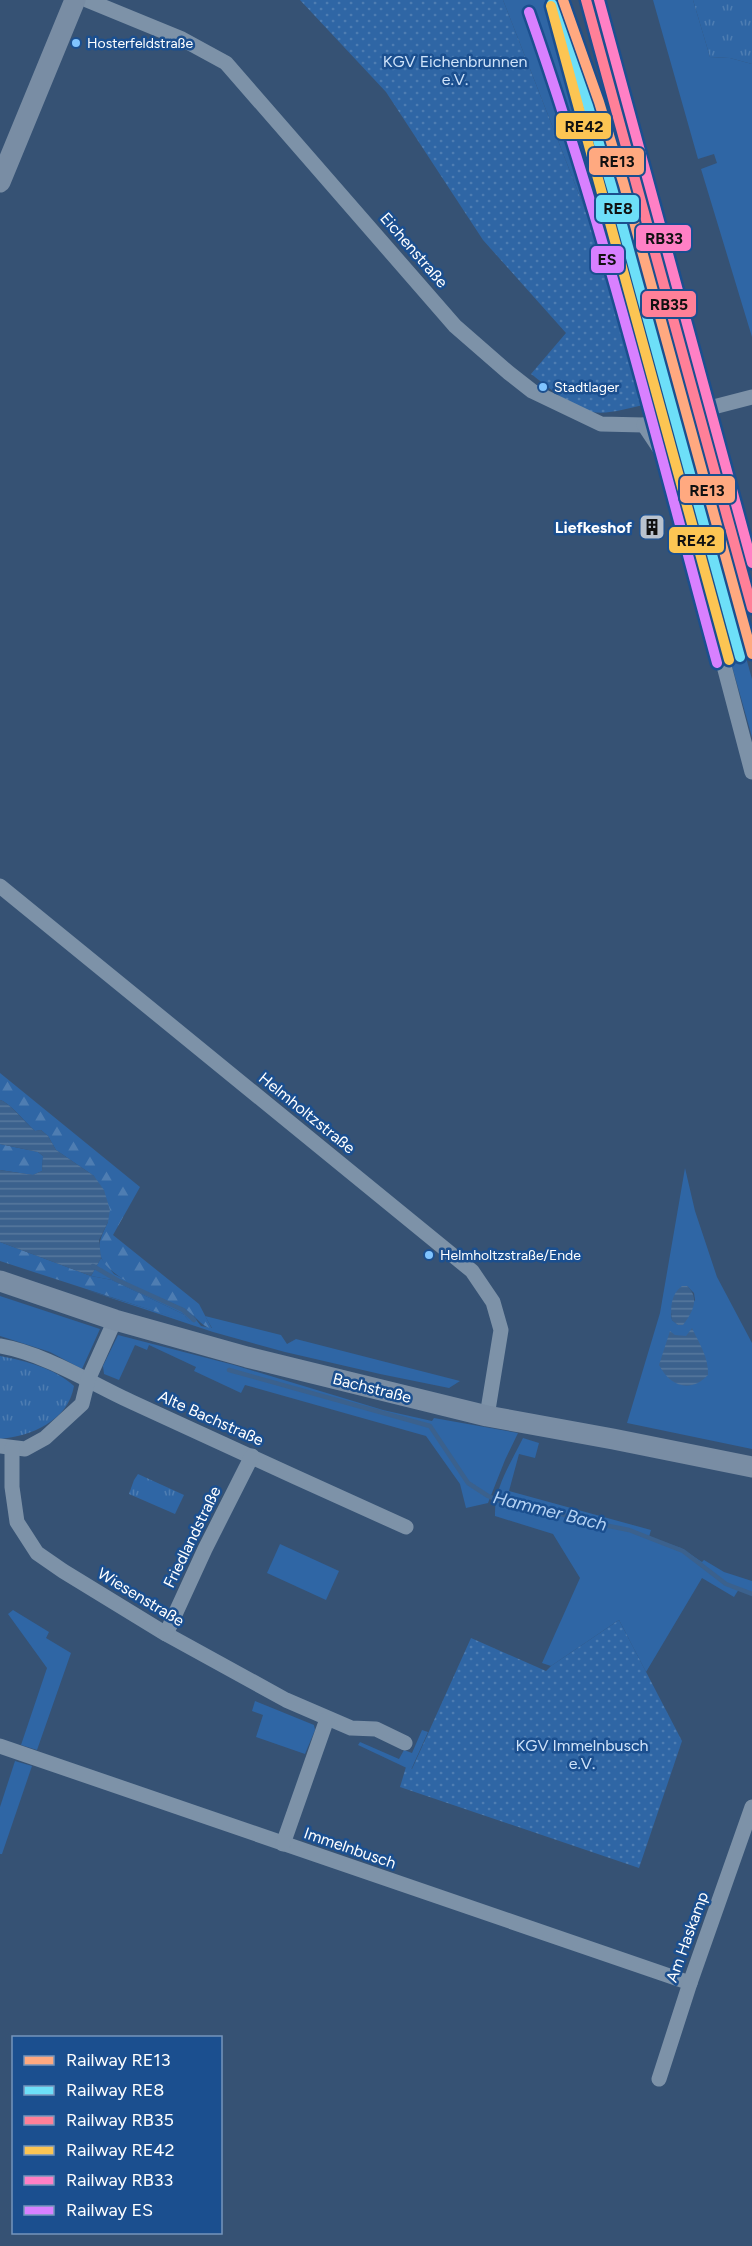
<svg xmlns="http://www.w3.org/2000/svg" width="752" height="2246" font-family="Figtree,sans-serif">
<defs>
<pattern id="forest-firs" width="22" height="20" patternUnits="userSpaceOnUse" patternTransform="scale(1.5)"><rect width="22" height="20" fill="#2f66a5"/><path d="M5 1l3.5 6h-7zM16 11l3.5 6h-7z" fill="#4e7db2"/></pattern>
<pattern id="park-tufts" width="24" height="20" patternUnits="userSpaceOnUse" patternTransform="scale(1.5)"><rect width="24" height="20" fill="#2f66a5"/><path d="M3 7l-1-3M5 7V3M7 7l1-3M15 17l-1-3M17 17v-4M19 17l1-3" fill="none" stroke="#4e7db2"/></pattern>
<pattern id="garden-dots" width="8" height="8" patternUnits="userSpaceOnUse" patternTransform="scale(1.5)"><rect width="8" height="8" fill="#2f66a5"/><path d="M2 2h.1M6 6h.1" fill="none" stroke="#4e7db2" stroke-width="1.8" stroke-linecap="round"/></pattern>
<pattern id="water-rules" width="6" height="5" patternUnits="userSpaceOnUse" patternTransform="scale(1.5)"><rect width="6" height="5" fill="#3b618d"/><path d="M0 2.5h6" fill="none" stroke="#58799e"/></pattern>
</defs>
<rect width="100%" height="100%" fill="#365274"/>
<g fill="#2f66a5" fill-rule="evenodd">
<path d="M 503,0 L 553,0 L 581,77 L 675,404 L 644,405 L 627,329 L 609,271 Z"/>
<path d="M 653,0 L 693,0 L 710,57 L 730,58 L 752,64 L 752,337 L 701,169 L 717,163 L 714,154 L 698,159 Z"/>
<path d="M 683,430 L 752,679 L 752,737 L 671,450 L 671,440 Z"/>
<path d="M 685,1168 L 695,1211 L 717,1277 L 752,1343 L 752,1449 L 627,1423 L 660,1313 ZM 687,1286 L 694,1293 L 695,1300 L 678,1325 L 672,1320 L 671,1314 Z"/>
<path d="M 101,1258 L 114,1274 L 190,1312 L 201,1326 L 212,1328 L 205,1316 L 281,1335 L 287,1344 L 296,1339 L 460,1381 L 449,1388 L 380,1374 L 285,1352 L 213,1332 L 84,1289 L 190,1322 L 183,1314 L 112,1280 L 91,1276 Z"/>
<path d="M 0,1296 L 100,1329 L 82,1369 L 50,1352 L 0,1336 Z"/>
<path d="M 118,1335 L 234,1365 L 383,1410 L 432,1421 L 434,1418 L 518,1433 L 505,1460 L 488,1503 L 466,1508 L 460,1484 L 426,1436 L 245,1385 L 241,1393 L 194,1371 L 196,1367 L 149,1345 L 147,1350 L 135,1345 L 119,1380 L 104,1374 L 103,1366 Z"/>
<path d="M 523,1438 L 539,1443 L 535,1458 L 519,1454 L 509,1491 L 651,1530 L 649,1537 L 681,1548 L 702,1562 L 704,1560 L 724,1572 L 752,1581 L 752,1595 L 739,1589 L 734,1597 L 702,1578 L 646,1672 L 619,1620 L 551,1666 L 542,1663 L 580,1578 L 553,1534 L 495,1516 C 494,1487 511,1463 523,1438 Z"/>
<path d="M 280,1544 L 339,1571 L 326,1600 L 267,1573 Z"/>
<path d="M 13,1610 L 49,1632 L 46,1638 L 71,1653 L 37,1750 L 21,1745 L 47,1668 L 8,1614 Z"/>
<path d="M 255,1701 L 314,1725 L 315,1730 L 305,1754 L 256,1737 L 263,1715 L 252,1711 Z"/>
<path d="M 422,1730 L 428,1732 L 411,1770 L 358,1745 L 360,1742 L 399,1759 L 404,1750 L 412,1753 Z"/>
<path d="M 15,1761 L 32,1766 L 2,1854 L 0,1854 L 0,1807 Z"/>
</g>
<g fill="url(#forest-firs)">
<path d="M 0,1073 L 140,1187 L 113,1235 L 199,1304 L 212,1329 C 199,1325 195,1314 183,1308 C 162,1298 109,1279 101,1257 C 96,1244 103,1233 108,1222 L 94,1176 L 56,1150 L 48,1136 L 41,1130 L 35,1131 C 26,1123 9,1102 0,1100 Z"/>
<path d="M 0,1144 L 38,1152 L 43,1156 L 42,1171 L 33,1175 L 0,1170 Z"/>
<path d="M 0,1242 L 91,1276 L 112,1280 L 183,1314 L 191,1323 L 0,1261 Z"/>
</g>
<g fill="url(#park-tufts)">
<path d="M 693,0 L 752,0 L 752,64 L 730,58 L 710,57 Z"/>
<path d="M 0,1356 C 26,1361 54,1368 74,1386 C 68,1421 31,1436 0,1439 Z"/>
<path d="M 138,1474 L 184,1495 L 175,1514 L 129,1494 L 134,1480 Z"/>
</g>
<g fill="url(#garden-dots)">
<path d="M 300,0 L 503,0 L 609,271 L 627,329 L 644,405 C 628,408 608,415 592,412 C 572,408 547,386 531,374 L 566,333 L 483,240 L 386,92 Z"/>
<path d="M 619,1620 L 682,1741 L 639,1868 L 400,1787 L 406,1767 L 412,1769 L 471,1638 L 546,1671 L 551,1666 Z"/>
</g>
<g fill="url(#water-rules)">
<path d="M 0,1100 C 9,1102 25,1123 35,1131 L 41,1130 L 48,1136 L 56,1150 L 94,1176 L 104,1190 L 110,1210 L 108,1222 L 99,1240 L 101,1258 L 91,1276 L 0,1242 L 0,1170 L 33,1175 L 42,1171 L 43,1156 L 38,1152 L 0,1144 Z"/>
<path d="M 682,1286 L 687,1286 C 700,1298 693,1312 683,1325 L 678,1325 L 672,1320 C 670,1308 671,1294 682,1286 Z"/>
<path d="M 692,1328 C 699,1343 709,1358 708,1375 C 690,1394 670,1386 659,1365 L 670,1331 L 675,1335 L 686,1336 Z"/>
</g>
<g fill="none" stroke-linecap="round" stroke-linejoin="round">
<g stroke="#3b618d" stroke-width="4.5">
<path d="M 93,1266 L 117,1280 L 183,1310 L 194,1320"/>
<path d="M 229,1370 L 430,1426 L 468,1483 L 488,1496 L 500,1501 L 544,1507 L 574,1519 L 629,1530 L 683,1551 L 726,1584 L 752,1594"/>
</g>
<g stroke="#7d92a8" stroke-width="15">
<path d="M 87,0 L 182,39 L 226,63 L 455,326 L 509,373 L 532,391 L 601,424 L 644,425 L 752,397"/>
<path d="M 644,425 L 668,461 L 676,484 L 752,772"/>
<path d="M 0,886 L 472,1271 L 493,1302 L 501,1330 L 487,1416"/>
<path d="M 0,1346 C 46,1354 92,1384 134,1403 C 225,1445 315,1486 406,1527"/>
<path d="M 0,1446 L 25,1449 L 45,1438 L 82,1404 L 88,1380 L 115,1320"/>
<path d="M 12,1448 L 12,1487 L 17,1522 L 37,1553 L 63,1571 L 166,1634 L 286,1700 L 351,1728 L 376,1729 L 405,1743"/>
<path d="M 166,1634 L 205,1549 L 252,1456"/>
<path d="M 0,1746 L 690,1983"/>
<path d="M 283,1844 L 327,1719"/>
<path d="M 659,2079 L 690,1983 L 752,1807"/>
</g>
<g stroke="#798da4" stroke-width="21">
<path d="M 0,182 L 75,0"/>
<path d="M 0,1281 L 115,1320 L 247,1357 L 487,1416 L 613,1439 L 752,1467"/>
</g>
<g stroke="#1b4f8f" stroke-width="15">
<path id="rail-1" d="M 563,0 L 599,102 L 624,185 L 752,654"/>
</g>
<g stroke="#1b4f8f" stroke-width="15">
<path id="rail-2" d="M 552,4 L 588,106 L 612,188 L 740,657"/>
</g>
<g stroke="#1b4f8f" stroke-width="15">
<path id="rail-3" d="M 586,0 L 752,608"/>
</g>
<g stroke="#1b4f8f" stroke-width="15">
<path id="rail-4" d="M 551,6 L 729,660"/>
</g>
<g stroke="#1b4f8f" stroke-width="15">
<path id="rail-5" d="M 599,0 L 752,563"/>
</g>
<g stroke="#1b4f8f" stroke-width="15">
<path id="rail-6" d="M 529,12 C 604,225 658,446 717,663"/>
</g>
<use href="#rail-1" stroke="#ffa980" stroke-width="10"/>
<use href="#rail-2" stroke="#6ddff8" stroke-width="10"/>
<use href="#rail-3" stroke="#ff8098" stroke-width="10"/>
<use href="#rail-4" stroke="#fcc553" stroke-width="10"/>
<use href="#rail-5" stroke="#ff80c5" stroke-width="10"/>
<use href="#rail-6" stroke="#d880ff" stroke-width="10"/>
</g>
<defs>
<g id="building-square" transform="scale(1.35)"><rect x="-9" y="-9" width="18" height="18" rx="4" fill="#b9c2ce" stroke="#1b4f8f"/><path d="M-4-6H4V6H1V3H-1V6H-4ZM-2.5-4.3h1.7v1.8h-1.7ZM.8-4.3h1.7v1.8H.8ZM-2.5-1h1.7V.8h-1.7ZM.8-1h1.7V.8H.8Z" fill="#111"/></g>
</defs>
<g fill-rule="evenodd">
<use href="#building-square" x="652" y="527"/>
</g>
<g fill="#80c4ff" stroke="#1b4f8f" stroke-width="2">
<circle cx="76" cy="43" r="5"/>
<circle cx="543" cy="387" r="5"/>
<circle cx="429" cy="1255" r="5"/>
</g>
<g text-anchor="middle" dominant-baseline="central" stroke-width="5" stroke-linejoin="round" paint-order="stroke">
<g font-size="14" fill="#fff" stroke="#1b4f8f" text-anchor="start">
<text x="87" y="43">Hosterfeldstraße</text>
<text x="554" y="387">Stadtlager</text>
<text x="440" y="1255">Helmholtzstraße/Ende</text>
</g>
<g font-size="16" fill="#cfe3fa" stroke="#1b4f8f">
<text x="455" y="61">KGV Eichenbrunnen<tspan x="455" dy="18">e.V.</tspan></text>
<text x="582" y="1745">KGV Immelnbusch<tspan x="582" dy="18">e.V.</tspan></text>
</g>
<g font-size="16" fill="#fff" stroke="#1b4f8f">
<text transform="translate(414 250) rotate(49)">Eichenstraße</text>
<text transform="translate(307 1113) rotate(39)">Helmholtzstraße</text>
<text transform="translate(372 1388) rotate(14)">Bachstraße</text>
<text transform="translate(211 1418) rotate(24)">Alte Bachstraße</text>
<text transform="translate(192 1537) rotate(-64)">Friedlandstraße</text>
<text transform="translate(141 1597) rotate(31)">Wiesenstraße</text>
<text transform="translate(350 1848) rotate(19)">Immelnbusch</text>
<text transform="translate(687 1937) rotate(-70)">Am Haskamp</text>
</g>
<g font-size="16" font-weight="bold" fill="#fff" stroke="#1b4f8f" text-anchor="end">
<text x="632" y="527">Liefkeshof</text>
</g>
<g font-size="18" font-style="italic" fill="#b5d3f5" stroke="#1b4f8f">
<text transform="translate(550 1511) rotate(14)">Hammer Bach</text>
</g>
</g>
<g stroke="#1b4f8f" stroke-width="2">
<rect x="555" y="112" width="57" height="28" rx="6" fill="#fcc553"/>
<rect x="588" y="147" width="57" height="29" rx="6" fill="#ffa980"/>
<rect x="595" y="194" width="45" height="29" rx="6" fill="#6ddff8"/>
<rect x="635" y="224" width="57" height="28" rx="6" fill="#ff80c5"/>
<rect x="590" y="245" width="35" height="29" rx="6" fill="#d880ff"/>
<rect x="641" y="290" width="56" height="28" rx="6" fill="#ff8098"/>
<rect x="679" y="475" width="57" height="29" rx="6" fill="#ffa980"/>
<rect x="668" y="526" width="57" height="28" rx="6" fill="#fcc553"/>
</g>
<g font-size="16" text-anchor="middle" font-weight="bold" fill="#111">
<text x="584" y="132">RE42</text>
<text x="617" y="167">RE13</text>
<text x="618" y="214">RE8</text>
<text x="664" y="244">RB33</text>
<text x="607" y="265">ES</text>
<text x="669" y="310">RB35</text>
<text x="707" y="496">RE13</text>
<text x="696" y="546">RE42</text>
</g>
<rect x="12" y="2036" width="210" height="198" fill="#1b4f8f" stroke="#7695bc" stroke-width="1.5"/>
<rect x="24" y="2056" width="30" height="9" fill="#ffa980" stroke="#7695bc" stroke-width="1.5"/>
<text x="66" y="2066" font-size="18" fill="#ffffff">Railway RE13</text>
<rect x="24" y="2086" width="30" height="9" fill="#6ddff8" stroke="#7695bc" stroke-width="1.5"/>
<text x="66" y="2096" font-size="18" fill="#ffffff">Railway RE8</text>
<rect x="24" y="2116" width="30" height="9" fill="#ff8098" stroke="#7695bc" stroke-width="1.5"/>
<text x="66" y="2126" font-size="18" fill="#ffffff">Railway RB35</text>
<rect x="24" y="2146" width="30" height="9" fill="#fcc553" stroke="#7695bc" stroke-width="1.5"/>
<text x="66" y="2156" font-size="18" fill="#ffffff">Railway RE42</text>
<rect x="24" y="2176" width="30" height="9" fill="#ff80c5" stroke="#7695bc" stroke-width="1.5"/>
<text x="66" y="2186" font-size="18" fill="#ffffff">Railway RB33</text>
<rect x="24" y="2206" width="30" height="9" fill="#d880ff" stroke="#7695bc" stroke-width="1.5"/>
<text x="66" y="2216" font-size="18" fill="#ffffff">Railway ES</text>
</svg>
